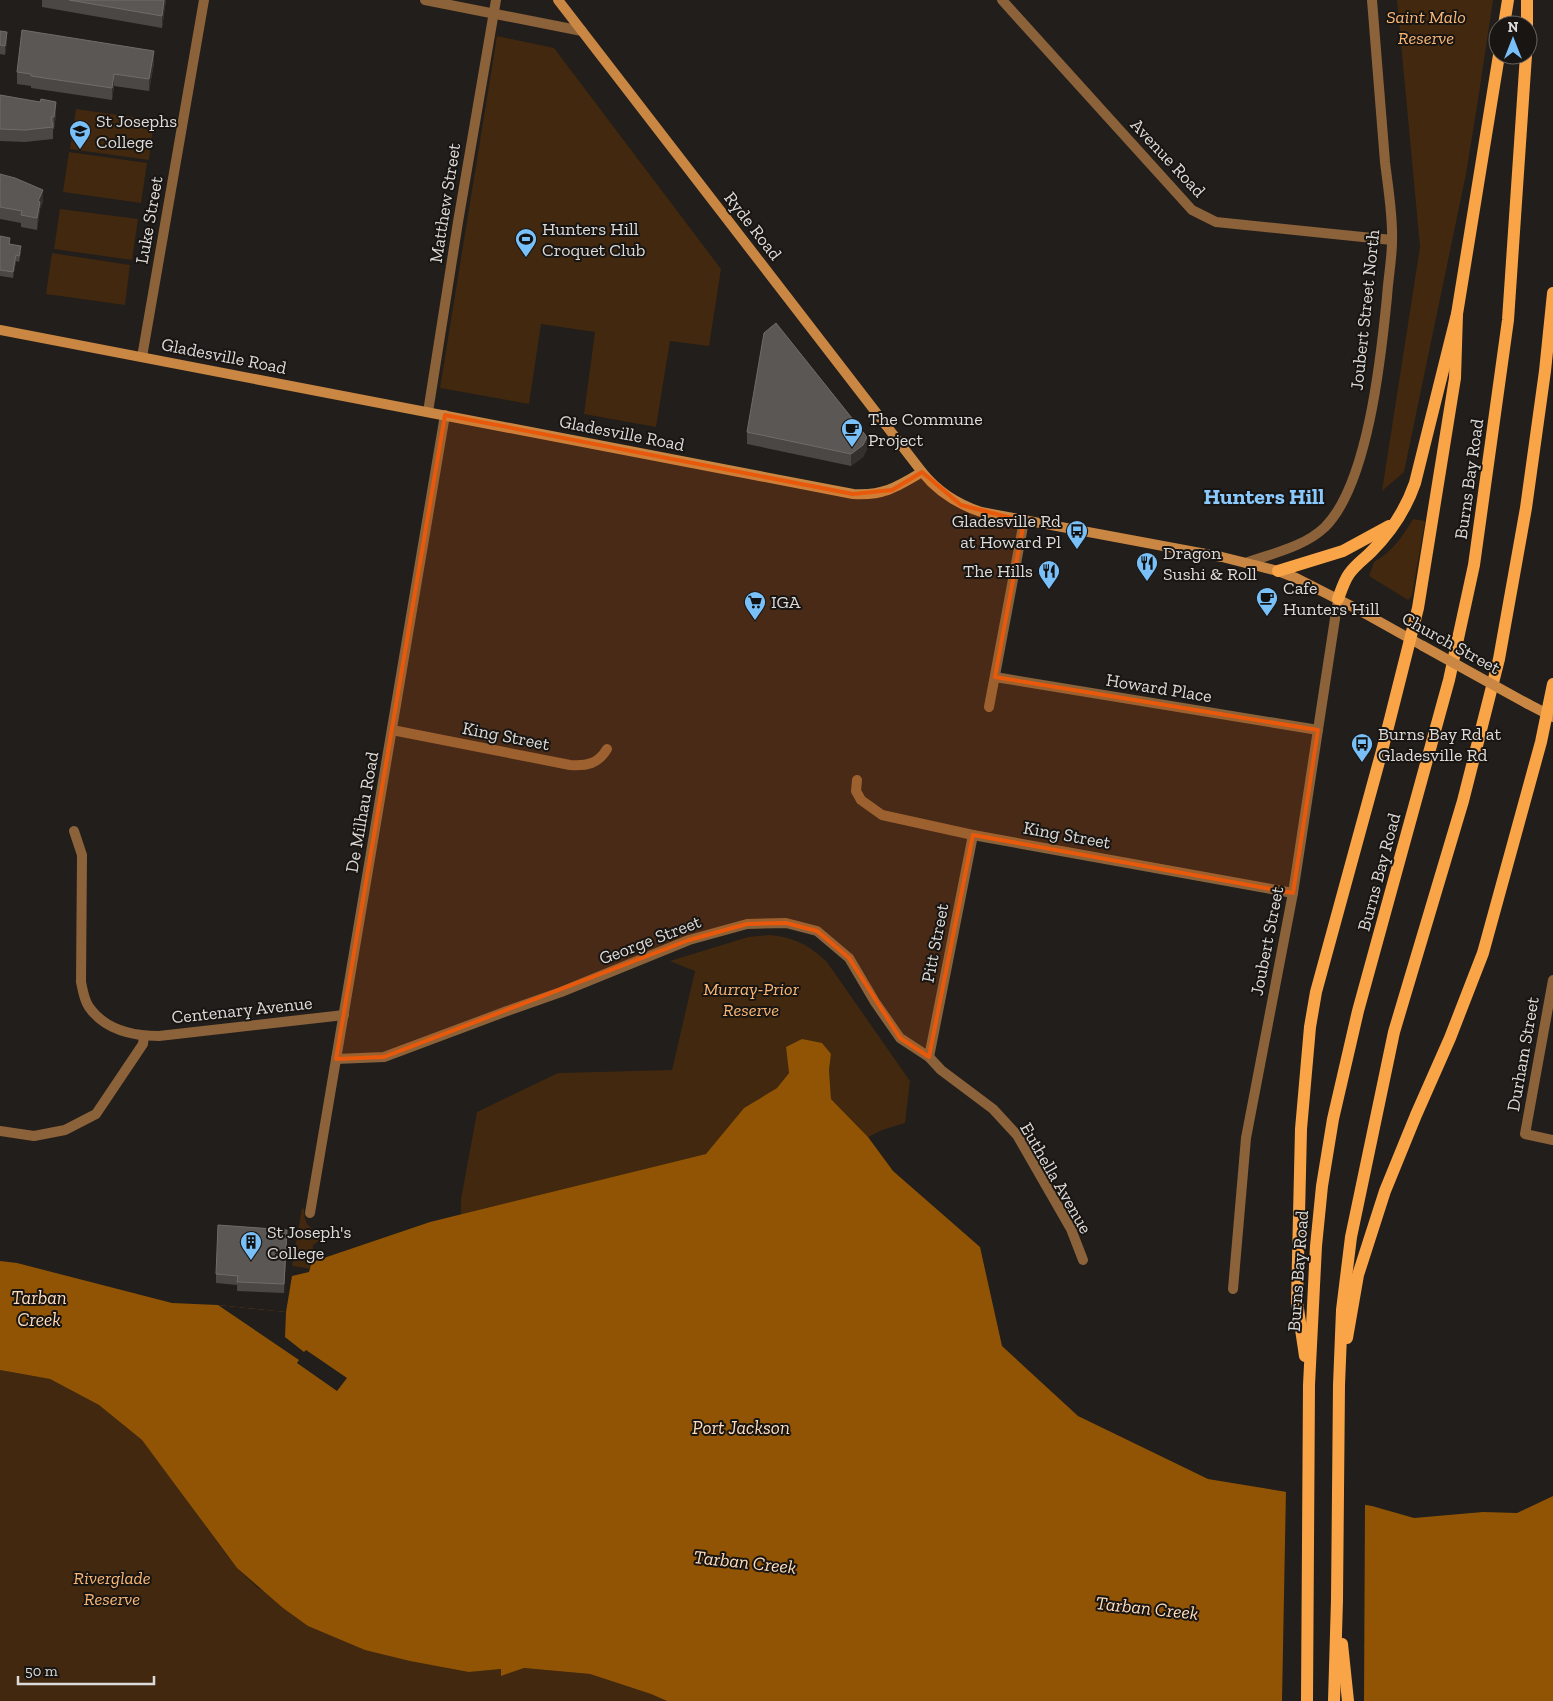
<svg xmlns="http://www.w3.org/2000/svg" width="1553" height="1701" font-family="'Zilla Slab',serif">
<rect width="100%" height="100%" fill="#211e1b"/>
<g fill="#41280e">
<path d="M 1397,0 L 1493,0 L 1478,100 L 1466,174 L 1404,472 L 1382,491 L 1420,247 Z"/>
<path d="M 497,36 L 554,48 L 721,269 L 709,346 L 670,341 L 656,427 L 584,414 L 595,332 L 541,324 L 529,404 L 440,388 Z"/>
<path d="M 76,109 L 154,120 L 149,160 L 70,149 Z"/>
<path d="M 69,152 L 147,163 L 141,203 L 63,192 Z"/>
<path d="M 60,209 L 138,219 L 132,260 L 54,249 Z"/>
<path d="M 52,253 L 130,265 L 125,305 L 46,294 Z"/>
<path d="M 1413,519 L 1425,521 L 1412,596 L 1408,600 L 1369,576 L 1374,562 C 1392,552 1403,536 1413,519 Z"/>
<path d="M 769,935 C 794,937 809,945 827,962 L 910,1081 L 905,1123 L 882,1130 L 868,1137 L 831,1099 L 829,1070 L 831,1054 L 786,1047 L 789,1073 L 777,1088 L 744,1108 L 707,1154 L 461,1215 L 461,1199 L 477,1112 L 558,1073 L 672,1070 L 695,971 L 670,961 L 748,937 Z"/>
<path d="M 302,1208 L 304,1209 C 304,1222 308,1229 321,1233 L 320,1240 L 313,1245 L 312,1269 L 292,1266 Z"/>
<path d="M 0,1370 L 50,1379 L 99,1405 L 142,1440 L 171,1478 L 220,1546 L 237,1568 L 258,1588 L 469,1672 L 501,1669 L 501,1674 L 524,1668 L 590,1674 L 651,1694 L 667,1701 L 0,1701 Z"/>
</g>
<path fill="#905404" d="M 802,1039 L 822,1043 L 831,1054 L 829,1070 L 831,1099 L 868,1137 L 893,1171 L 980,1247 L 1002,1346 L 1078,1416 L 1208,1479 L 1372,1506 L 1414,1518 L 1483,1512 L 1517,1513 L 1553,1496 L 1553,1701 L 667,1701 L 651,1694 L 590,1674 L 524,1668 L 501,1676 L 501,1669 L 469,1672 L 410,1661 L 365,1650 L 308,1626 L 283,1608 L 237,1568 L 142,1440 L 99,1405 L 50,1379 L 0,1370 L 0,1261 L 17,1263 L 172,1303 L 218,1305 L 286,1312 L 292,1276 L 309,1272 L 312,1262 L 430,1222 L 706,1154 L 744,1108 L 777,1088 L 789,1073 L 786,1047 Z"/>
<g fill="#211e1b">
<path d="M 218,1305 L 286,1312 L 285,1337 L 304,1352 L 306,1350 L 347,1378 L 337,1391 L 297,1363 L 299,1360 Z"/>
<path d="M 1286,1489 L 1365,1502 L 1364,1701 L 1282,1701 Z"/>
</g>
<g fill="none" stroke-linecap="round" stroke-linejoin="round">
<g stroke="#8b6239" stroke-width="10">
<path d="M 425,0 L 582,31"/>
<path d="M 1002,0 L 1192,210 L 1216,222 L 1392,240"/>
<path d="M 142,357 L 204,0"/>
<path d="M 428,412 L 458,222 L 496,0"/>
<path d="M 1246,563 C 1273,553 1304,547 1325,527 C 1368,484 1381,358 1387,297 C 1388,279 1392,259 1392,241 C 1393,215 1388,188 1385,162 C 1381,108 1376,54 1372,0"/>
<path d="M 995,677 L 1318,730"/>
<path d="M 989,707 L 1024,521"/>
<path d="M 392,730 L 570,765 C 587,766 598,764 607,749"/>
<path d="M 857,780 L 856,791 L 861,800 L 882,815 L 973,835 L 1293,893"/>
<path d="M 74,831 L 82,855 L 81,982 C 83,991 84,1000 89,1007 C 105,1030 134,1036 159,1036 L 344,1015"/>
<path d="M 1553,980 L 1525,1134 L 1553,1140"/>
<path d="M 929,1057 L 973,835"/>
<path d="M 336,1059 L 384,1057 L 507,1011 L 561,992 L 689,940 L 747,924 L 786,923 L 817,931 L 849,958 L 875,1002 L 900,1038 L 929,1057 L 941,1070 L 993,1109 L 1017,1135 L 1071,1229 L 1083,1260"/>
<path d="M 0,1131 L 34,1136 L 65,1130 L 96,1114 L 143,1044 L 144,1036"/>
<path d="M 310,1213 L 445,415"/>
<path d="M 1233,1289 L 1246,1138 L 1293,893 L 1338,599"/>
</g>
<g stroke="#ca8743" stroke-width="10">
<path d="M 558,0 L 922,472 C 938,492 957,504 981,512 L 1222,557 L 1278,571 L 1296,578 L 1355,608 L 1423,646"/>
<path d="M 0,330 L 853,494 C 883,496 897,487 922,472"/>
<path d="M 1528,704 L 1553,717"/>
</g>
<g stroke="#faa448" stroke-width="12">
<path d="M 1504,25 L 1508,0"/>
<path d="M 1527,25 L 1527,0"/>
<path d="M 1278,571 L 1343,551 L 1389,526"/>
<path d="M 1338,599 C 1341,591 1344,581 1349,574 C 1355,565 1364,559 1371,552 C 1391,532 1406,509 1415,483 L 1457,314 L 1499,55"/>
<path d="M 1347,1338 L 1358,1275 L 1385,1191 L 1416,1115 L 1450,1038 L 1483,953 L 1541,742 L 1553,684"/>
<path d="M 1305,1356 L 1297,1302 L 1301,1129 L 1310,1027 L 1316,992 L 1383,747 L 1418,608 L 1455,378 L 1457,314"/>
<path d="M 1342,1644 L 1348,1701"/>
<path d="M 1307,1701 L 1309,1385 L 1316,1246 L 1322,1186 L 1333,1119 L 1358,1011 L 1449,680 L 1474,565 L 1508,320 L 1526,55"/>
<path d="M 1334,1701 L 1337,1600 L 1339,1385 L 1342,1310 L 1351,1237 L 1394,1032 L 1463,801 L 1499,659 L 1526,508 L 1545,371 L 1553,293"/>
</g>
<path stroke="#ca8743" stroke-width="10" d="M 1423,646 L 1528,704"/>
</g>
<g fill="#4b4744">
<path d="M 42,0 L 166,0 L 162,28 L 42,7 Z"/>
<path d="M 0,31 L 7,41 L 5,55 L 0,54 Z"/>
<path d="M 154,63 L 149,91 L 114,86 L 112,100 L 31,88 L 31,86 L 17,84 L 17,72 Z"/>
<path d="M 0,89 L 0,95 L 56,114 L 54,129 L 53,129 L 53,139 L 25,142 L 0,141 Z"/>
<path d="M 0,174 L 43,202 L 40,209 L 37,230 L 21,227 L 21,223 L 0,219 Z"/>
<path d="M 0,236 L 21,252 L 19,262 L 16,261 L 13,278 L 0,276 Z"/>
<path d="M 747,432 L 867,449 L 863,457 L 851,466 L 747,444 Z"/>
<path d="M 287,1239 L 284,1293 L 237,1291 L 237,1285 L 216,1283 L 216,1274 Z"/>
</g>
<g fill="#34302d">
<path d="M 164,0 L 166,0 L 162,28 L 162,16 Z"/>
<path d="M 7,32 L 7,41 L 5,55 L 5,46 Z"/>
<path d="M 154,51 L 154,63 L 149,91 L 149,79 Z"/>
<path d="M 114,74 L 114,86 L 112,100 L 112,88 Z"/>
<path d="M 56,102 L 56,114 L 54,129 L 54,117 Z"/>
<path d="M 43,190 L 43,202 L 40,209 L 37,230 L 38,201 Z"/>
<path d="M 16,255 L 16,261 L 13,278 L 13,272 Z"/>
<path d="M 867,437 L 867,449 L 863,457 L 851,466 L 851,454 Z"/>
<path d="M 287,1230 L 287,1239 L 284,1293 L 284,1284 Z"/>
</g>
<g fill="#5b5754" stroke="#6f6c69">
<path d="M 69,0 L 164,0 L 162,16 Z"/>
<path d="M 22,30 L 154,51 L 149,79 L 114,74 L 112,88 L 31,76 L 31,74 L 17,72 Z"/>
<path d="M 0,31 L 7,32 L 5,46 L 0,45 Z"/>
<path d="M 0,95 L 40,102 L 41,99 L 56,102 L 54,117 L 51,117 L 53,127 L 25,130 L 0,129 Z"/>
<path d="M 0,174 L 15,178 L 43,190 L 38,201 L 40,202 L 37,218 L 21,215 L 22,211 L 0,207 Z"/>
<path d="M 0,236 L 10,238 L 9,244 L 21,246 L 19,256 L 16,255 L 13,272 L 0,270 Z"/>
<path d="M 776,323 L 867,437 L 863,445 L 851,454 L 747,432 L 764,333 Z"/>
<path d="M 218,1225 L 287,1230 L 284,1284 L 237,1282 L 238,1276 L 216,1274 Z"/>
</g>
<path fill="#e8590c" fill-opacity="0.2" stroke="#e8590c" stroke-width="4" stroke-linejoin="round" d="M 445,415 L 853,494 L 892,490 L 922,472 L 961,505 L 1024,521 L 995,677 L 1318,730 L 1293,893 L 973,835 L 929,1057 L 900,1038 L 849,958 L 817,931 L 786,923 L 747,924 L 689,940 L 384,1057 L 336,1059 Z"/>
<defs>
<g id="school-pin" transform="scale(1.125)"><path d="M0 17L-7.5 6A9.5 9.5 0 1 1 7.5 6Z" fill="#79bff8" stroke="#181512"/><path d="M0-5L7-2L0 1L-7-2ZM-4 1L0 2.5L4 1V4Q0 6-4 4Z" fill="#111"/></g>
<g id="stadium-pin" transform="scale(1.125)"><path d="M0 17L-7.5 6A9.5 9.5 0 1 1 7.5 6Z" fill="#79bff8" stroke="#181512"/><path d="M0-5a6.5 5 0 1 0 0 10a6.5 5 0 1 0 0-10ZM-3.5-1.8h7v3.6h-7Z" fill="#111"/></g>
<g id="cafe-pin" transform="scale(1.125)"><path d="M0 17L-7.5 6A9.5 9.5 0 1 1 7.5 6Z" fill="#79bff8" stroke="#181512"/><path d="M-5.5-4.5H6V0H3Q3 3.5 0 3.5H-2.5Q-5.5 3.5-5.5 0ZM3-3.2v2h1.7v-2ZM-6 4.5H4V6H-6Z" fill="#111"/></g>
<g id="bus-pin" transform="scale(1.125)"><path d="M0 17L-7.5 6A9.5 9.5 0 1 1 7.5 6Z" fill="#79bff8" stroke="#181512"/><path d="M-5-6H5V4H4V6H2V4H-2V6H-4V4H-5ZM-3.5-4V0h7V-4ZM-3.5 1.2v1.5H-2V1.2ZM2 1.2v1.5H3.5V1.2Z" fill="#111"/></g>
<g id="restaurant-pin" transform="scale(1.125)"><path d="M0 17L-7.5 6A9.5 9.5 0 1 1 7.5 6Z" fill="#79bff8" stroke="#181512"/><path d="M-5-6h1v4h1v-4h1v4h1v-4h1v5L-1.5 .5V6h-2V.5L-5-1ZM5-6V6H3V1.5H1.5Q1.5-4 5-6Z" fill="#111"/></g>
<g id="supermarket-pin" transform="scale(1.125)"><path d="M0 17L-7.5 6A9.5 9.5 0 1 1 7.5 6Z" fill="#79bff8" stroke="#181512"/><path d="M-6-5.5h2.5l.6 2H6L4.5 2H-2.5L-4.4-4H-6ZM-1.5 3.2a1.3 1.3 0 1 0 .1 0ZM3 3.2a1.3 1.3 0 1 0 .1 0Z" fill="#111"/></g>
<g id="building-pin" transform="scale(1.125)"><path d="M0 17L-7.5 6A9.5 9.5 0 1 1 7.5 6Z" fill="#79bff8" stroke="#181512"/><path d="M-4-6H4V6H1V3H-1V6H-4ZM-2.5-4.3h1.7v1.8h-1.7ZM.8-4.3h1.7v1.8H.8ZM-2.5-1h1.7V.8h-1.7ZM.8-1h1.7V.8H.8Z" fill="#111"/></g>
</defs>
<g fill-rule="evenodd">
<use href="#school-pin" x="80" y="131"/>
<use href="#stadium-pin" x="526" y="239"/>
<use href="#cafe-pin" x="852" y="429"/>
<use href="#bus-pin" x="1077" y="531"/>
<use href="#restaurant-pin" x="1147" y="563"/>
<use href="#restaurant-pin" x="1049" y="571"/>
<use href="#cafe-pin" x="1267" y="598"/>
<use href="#supermarket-pin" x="755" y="602"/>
<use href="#bus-pin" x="1362" y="744"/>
<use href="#building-pin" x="251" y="1242"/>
</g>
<g text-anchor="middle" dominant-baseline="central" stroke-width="4" stroke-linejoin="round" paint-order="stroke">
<g font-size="18" font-style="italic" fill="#fab674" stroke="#181512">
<text x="1426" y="17">Saint Malo<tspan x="1426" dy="21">Reserve</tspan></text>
<text x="751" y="989">Murray-Prior<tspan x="751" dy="21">Reserve</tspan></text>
<text x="112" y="1578">Riverglade<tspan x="112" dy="21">Reserve</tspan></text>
</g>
<g font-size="18" fill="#dddbd9" stroke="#181512" text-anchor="start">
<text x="96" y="121">St Josephs<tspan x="96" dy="21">College</tspan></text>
<text x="542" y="229">Hunters Hill<tspan x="542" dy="21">Croquet Club</tspan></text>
<text x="868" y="419">The Commune<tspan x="868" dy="21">Project</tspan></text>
<text x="1061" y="521" text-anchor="end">Gladesville Rd<tspan x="1061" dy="21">at Howard Pl</tspan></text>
<text x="1163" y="553">Dragon<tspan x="1163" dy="21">Sushi &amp; Roll</tspan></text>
<text x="1033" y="571" text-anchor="end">The Hills</text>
<text x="1283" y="588">Cafe<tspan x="1283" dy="21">Hunters Hill</tspan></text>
<text x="771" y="602">IGA</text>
<text x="1378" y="734">Burns Bay Rd at<tspan x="1378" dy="21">Gladesville Rd</tspan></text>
<text x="267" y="1232">St Joseph's<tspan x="267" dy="21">College</tspan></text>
</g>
<g font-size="18" fill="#dddbd9" stroke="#181512">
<text transform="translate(1168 158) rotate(47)">Avenue Road</text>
<text transform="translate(445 203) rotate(-81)">Matthew Street</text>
<text transform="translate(149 220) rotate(-80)">Luke Street</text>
<text transform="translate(753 226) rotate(52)">Ryde Road</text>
<text transform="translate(1365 310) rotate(-84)">Joubert Street North</text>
<text transform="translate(224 356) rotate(11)">Gladesville Road</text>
<text transform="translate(622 433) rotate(11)">Gladesville Road</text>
<text transform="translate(1469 479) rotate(-82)">Burns Bay Road</text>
<text transform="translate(1451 643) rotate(29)">Church Street</text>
<text transform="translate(1159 688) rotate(9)">Howard Place</text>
<text transform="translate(506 736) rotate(11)">King Street</text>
<text transform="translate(362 812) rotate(-80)">De Milhau Road</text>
<text transform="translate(1067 835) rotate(10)">King Street</text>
<text transform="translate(1379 872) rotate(-75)">Burns Bay Road</text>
<text transform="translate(650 940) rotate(-21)">George Street</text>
<text transform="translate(1267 941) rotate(-79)">Joubert Street</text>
<text transform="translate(935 943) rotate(-79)">Pitt Street</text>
<text transform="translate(242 1010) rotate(-6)">Centenary Avenue</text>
<text transform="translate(1523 1054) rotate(-80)">Durham Street</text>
<text transform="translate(1056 1178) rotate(60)">Euthella Avenue</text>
<text transform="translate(1298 1271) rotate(-86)">Burns Bay Road</text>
</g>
<g font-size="19" font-style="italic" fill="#ffdcbc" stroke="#181512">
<text x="39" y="1297">Tarban<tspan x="39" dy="22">Creek</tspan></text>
<text x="741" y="1427">Port Jackson</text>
<text transform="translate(745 1562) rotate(6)">Tarban Creek</text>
<text transform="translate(1147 1608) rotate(6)">Tarban Creek</text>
</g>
<g font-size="22" font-weight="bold" fill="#89c9fe" stroke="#181512">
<text x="1264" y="496">Hunters Hill</text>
</g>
</g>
<g transform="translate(1513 40)"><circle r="24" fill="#181512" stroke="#676462"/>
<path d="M0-4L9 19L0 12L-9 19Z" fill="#79bff8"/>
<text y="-8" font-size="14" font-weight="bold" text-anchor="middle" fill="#dddbd9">N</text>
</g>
<path d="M18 1676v8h136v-8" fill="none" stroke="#dddbd9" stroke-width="2.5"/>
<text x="25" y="1676" font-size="15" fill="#dddbd9" stroke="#181512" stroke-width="4" paint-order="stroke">50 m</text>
</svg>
